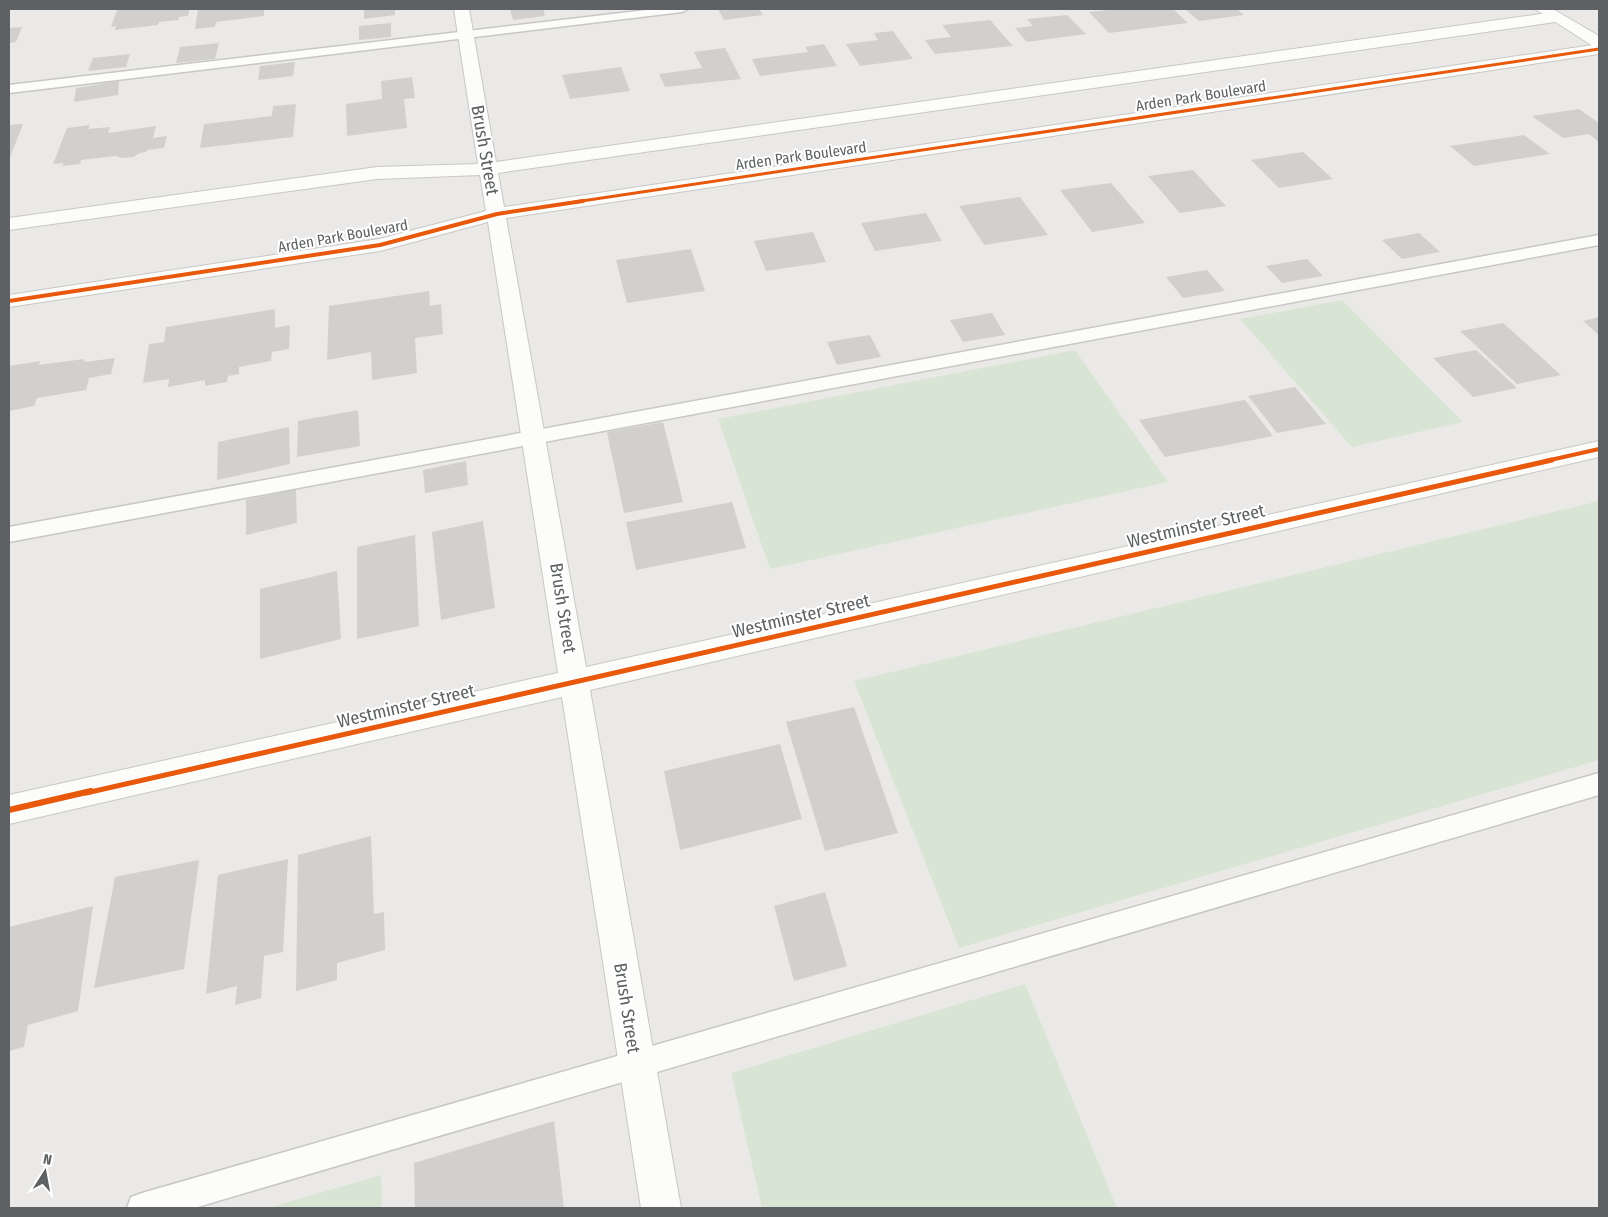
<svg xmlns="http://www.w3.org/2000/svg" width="1608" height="1217" font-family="'Fira Sans Condensed',sans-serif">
<rect width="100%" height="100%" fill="#ebe9e7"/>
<g fill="#d9e5d4">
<path d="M 1342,300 L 1463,422 L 1352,447 L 1240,319 Z"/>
<path d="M 1075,350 L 1168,482 L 770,569 L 718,419 Z"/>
<path d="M 1599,501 L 1599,760 L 959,948 L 854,681 Z"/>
<path d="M 1025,984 L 1117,1208 L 762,1208 L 731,1073 Z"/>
<path d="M 381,1175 L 382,1208 L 268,1208 Z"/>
</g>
<g fill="#d2d0cf">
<path d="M 133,9 L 190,9 L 188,16 L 179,17 L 179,20 L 159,22 L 158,25 L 115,30 L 116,26 L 111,27 L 117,10 Z"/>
<path d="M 198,9 L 264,9 L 264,16 L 216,22 L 215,27 L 195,29 Z"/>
<path d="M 364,9 L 395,9 L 395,15 L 364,19 Z"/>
<path d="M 510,9 L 543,9 L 545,16 L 513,20 Z"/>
<path d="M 718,9 L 759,9 L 763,15 L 724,20 Z"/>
<path d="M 1116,9 L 1173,9 L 1188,23 L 1109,33 L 1089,12 Z"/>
<path d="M 1185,9 L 1236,9 L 1244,15 L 1199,21 Z"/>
<path d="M 1067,15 L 1086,34 L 1027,42 L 1015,28 L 1033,26 L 1027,19 Z"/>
<path d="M 990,20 L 1013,46 L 935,54 L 925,40 L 951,37 L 942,25 Z"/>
<path d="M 391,23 L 391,37 L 359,40 L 359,26 Z"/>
<path d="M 22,27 L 16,42 L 9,43 L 9,28 Z"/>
<path d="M 893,31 L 913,59 L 860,66 L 846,44 L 878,40 L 874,33 Z"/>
<path d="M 219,43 L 215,59 L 176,63 L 180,47 Z"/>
<path d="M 824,44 L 837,66 L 760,76 L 752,59 L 808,52 L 805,47 Z"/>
<path d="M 725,48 L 741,79 L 665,87 L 659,74 L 702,68 L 694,52 Z"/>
<path d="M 130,54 L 126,67 L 88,71 L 93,58 Z"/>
<path d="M 295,62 L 293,76 L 258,80 L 260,66 Z"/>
<path d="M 621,67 L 630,91 L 570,99 L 562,75 Z"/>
<path d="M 412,77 L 415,98 L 404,99 L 407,128 L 347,136 L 346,104 L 382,99 L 381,81 Z"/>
<path d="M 119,81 L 118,95 L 74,102 L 76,88 Z"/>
<path d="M 296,104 L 293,137 L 200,148 L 204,124 L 272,116 L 273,106 Z"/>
<path d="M 1579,109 L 1599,123 L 1599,142 L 1589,134 L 1563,138 L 1532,116 Z"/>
<path d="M 23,124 L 9,160 L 9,125 Z"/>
<path d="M 90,125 L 88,129 L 110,127 L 108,133 L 156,126 L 153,138 L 167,136 L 164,148 L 147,150 L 146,152 L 140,153 L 133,157 L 121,158 L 116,156 L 81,160 L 80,164 L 62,166 L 64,163 L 53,164 L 67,128 Z"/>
<path d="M 1524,135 L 1550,154 L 1474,166 L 1450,146 Z"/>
<path d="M 1303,152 L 1333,179 L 1279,188 L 1251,160 Z"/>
<path d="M 1193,170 L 1226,206 L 1180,213 L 1148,176 Z"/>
<path d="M 1111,183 L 1145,223 L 1092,232 L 1060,190 Z"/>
<path d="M 1020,197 L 1048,235 L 984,245 L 959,206 Z"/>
<path d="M 926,213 L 942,241 L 875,251 L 861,223 Z"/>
<path d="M 813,232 L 826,262 L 766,271 L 754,241 Z"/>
<path d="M 1419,233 L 1440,252 L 1402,259 L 1382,240 Z"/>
<path d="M 691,249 L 705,291 L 627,303 L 616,260 Z"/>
<path d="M 1307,259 L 1323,276 L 1282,283 L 1266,266 Z"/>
<path d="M 1207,270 L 1225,291 L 1183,298 L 1166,277 Z"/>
<path d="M 429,291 L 430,306 L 441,304 L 443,334 L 415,338 L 417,373 L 372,380 L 371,352 L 327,360 L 329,306 Z"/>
<path d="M 275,309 L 275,328 L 290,325 L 289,349 L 272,352 L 271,361 L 239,367 L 239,374 L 228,376 L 227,382 L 205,386 L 205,380 L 168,387 L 169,379 L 143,383 L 149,344 L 164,342 L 166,327 Z"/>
<path d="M 992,313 L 1005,335 L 963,342 L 950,320 Z"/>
<path d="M 1599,317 L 1599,335 L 1583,321 Z"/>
<path d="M 1503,323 L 1561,375 L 1517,384 L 1460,331 Z"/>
<path d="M 870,335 L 881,357 L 837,365 L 827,342 Z"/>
<path d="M 1476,350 L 1517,388 L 1473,397 L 1433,358 Z"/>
<path d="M 115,358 L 111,374 L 89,378 L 86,390 L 37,398 L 34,406 L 9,411 L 9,366 L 41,361 L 38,365 L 84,359 L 85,362 Z"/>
<path d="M 1295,387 L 1326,424 L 1277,433 L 1248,396 Z"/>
<path d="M 1245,400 L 1273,436 L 1165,457 L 1139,420 Z"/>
<path d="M 358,410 L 360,446 L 297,457 L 298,421 Z"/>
<path d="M 663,422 L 683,502 L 624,513 L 607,432 Z"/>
<path d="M 289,427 L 290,464 L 217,480 L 218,442 Z"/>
<path d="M 466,461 L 468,485 L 425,493 L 423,470 Z"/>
<path d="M 296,489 L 297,523 L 246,535 L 246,500 Z"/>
<path d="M 732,502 L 746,548 L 636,570 L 626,522 Z"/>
<path d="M 483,521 L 495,608 L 441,620 L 432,532 Z"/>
<path d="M 415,535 L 419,626 L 357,639 L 357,547 Z"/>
<path d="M 337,571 L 341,639 L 260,659 L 260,589 Z"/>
<path d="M 854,707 L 898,833 L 825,851 L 786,722 Z"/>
<path d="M 780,744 L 802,819 L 680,850 L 664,771 Z"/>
<path d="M 371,836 L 374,914 L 384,912 L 385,950 L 337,963 L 337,980 L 296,991 L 298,855 Z"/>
<path d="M 288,859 L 283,952 L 264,956 L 261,998 L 235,1005 L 237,986 L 206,994 L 218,875 Z"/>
<path d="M 199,860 L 184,969 L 94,988 L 115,877 Z"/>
<path d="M 825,892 L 847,966 L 794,981 L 774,906 Z"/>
<path d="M 93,906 L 78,1011 L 28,1025 L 24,1047 L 9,1051 L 9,927 Z"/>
<path d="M 554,1121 L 564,1208 L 415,1208 L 414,1163 Z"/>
</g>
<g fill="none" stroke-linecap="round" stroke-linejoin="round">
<g stroke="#c8c7c6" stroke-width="3">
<g id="lane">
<path d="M 655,9 L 688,9 L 682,12 L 9,93 L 9,85 Z"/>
<path d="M 1599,235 L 1599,245 L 9,542 L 9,527 Z"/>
<path d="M 1599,773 L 1599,795 L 194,1208 L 127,1208 L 131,1197 L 142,1193 Z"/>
</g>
</g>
<g stroke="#c8c7c6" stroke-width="2">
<path id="street" d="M 454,9 L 469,9 L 496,162 L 1555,12 L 1560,14 L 1563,17 L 1560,20 L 1555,22 L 498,173 L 504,207 L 1599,44 L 1599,54 L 506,218 L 586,667 L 1599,441 L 1599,457 L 590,690 L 681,1208 L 641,1208 L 562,697 L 9,824 L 9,795 L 558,673 L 488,222 L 380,251 L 9,307 L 9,295 L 379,239 L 486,211 L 480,175 L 377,179 L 9,230 L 9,218 L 377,167 L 478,164 Z"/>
</g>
<g stroke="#c7c7c7" stroke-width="2">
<path id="secondary" d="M 1535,9 L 1553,9 L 1599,36 L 1599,48 L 1593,46 Z"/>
</g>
<use href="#lane" fill="#fcfcfb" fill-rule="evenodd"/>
<use href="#street" fill="#fcfcfb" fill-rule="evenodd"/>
<use href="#secondary" fill="#fcfcfb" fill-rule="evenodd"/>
<g stroke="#fff" stroke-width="5">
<path id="cycleway-far3" d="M 575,202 L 1599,49"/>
</g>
<g stroke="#fff" stroke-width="6">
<g id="cycleway-far2">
<path d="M 9,301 L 380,245 L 497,214 L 583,201"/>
<path d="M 1546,461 L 1599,449"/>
</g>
</g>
<g stroke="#fff" stroke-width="8">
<path id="cycleway-far1" d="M 86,793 L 1552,460"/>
</g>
<g stroke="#fff" stroke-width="9">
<path id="cycleway" d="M 9,810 L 91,791"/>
</g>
<use href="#cycleway-far3" stroke="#e8590c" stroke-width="3"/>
<use href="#cycleway-far2" stroke="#e8590c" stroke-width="4"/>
<use href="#cycleway-far1" stroke="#e8590c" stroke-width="5"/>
<use href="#cycleway" stroke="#e8590c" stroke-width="6"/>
</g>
<g text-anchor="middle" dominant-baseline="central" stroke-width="4" stroke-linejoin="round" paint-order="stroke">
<g font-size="15" fill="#5d6163" stroke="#fff">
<text transform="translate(1201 96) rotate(-9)">Arden Park Boulevard</text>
<text transform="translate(801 156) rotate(-8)">Arden Park Boulevard</text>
<text transform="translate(343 236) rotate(-10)">Arden Park Boulevard</text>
</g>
<g font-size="18" fill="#5d6163" stroke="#fff">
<text transform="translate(485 150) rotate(80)">Brush Street</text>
<text transform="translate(1196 526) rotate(-13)">Westminster Street</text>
<text transform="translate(563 608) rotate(81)">Brush Street</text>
<text transform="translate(801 616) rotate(-13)">Westminster Street</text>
<text transform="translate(406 706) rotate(-13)">Westminster Street</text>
<text transform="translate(627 1008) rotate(81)">Brush Street</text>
</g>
</g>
<rect width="1608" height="1217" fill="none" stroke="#5d6163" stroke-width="20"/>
<g transform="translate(45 1172) rotate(11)" stroke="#ffffff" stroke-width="4" paint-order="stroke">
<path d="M0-4L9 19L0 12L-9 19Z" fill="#5d6163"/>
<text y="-8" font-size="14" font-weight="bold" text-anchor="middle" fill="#5d6163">N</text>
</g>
</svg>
